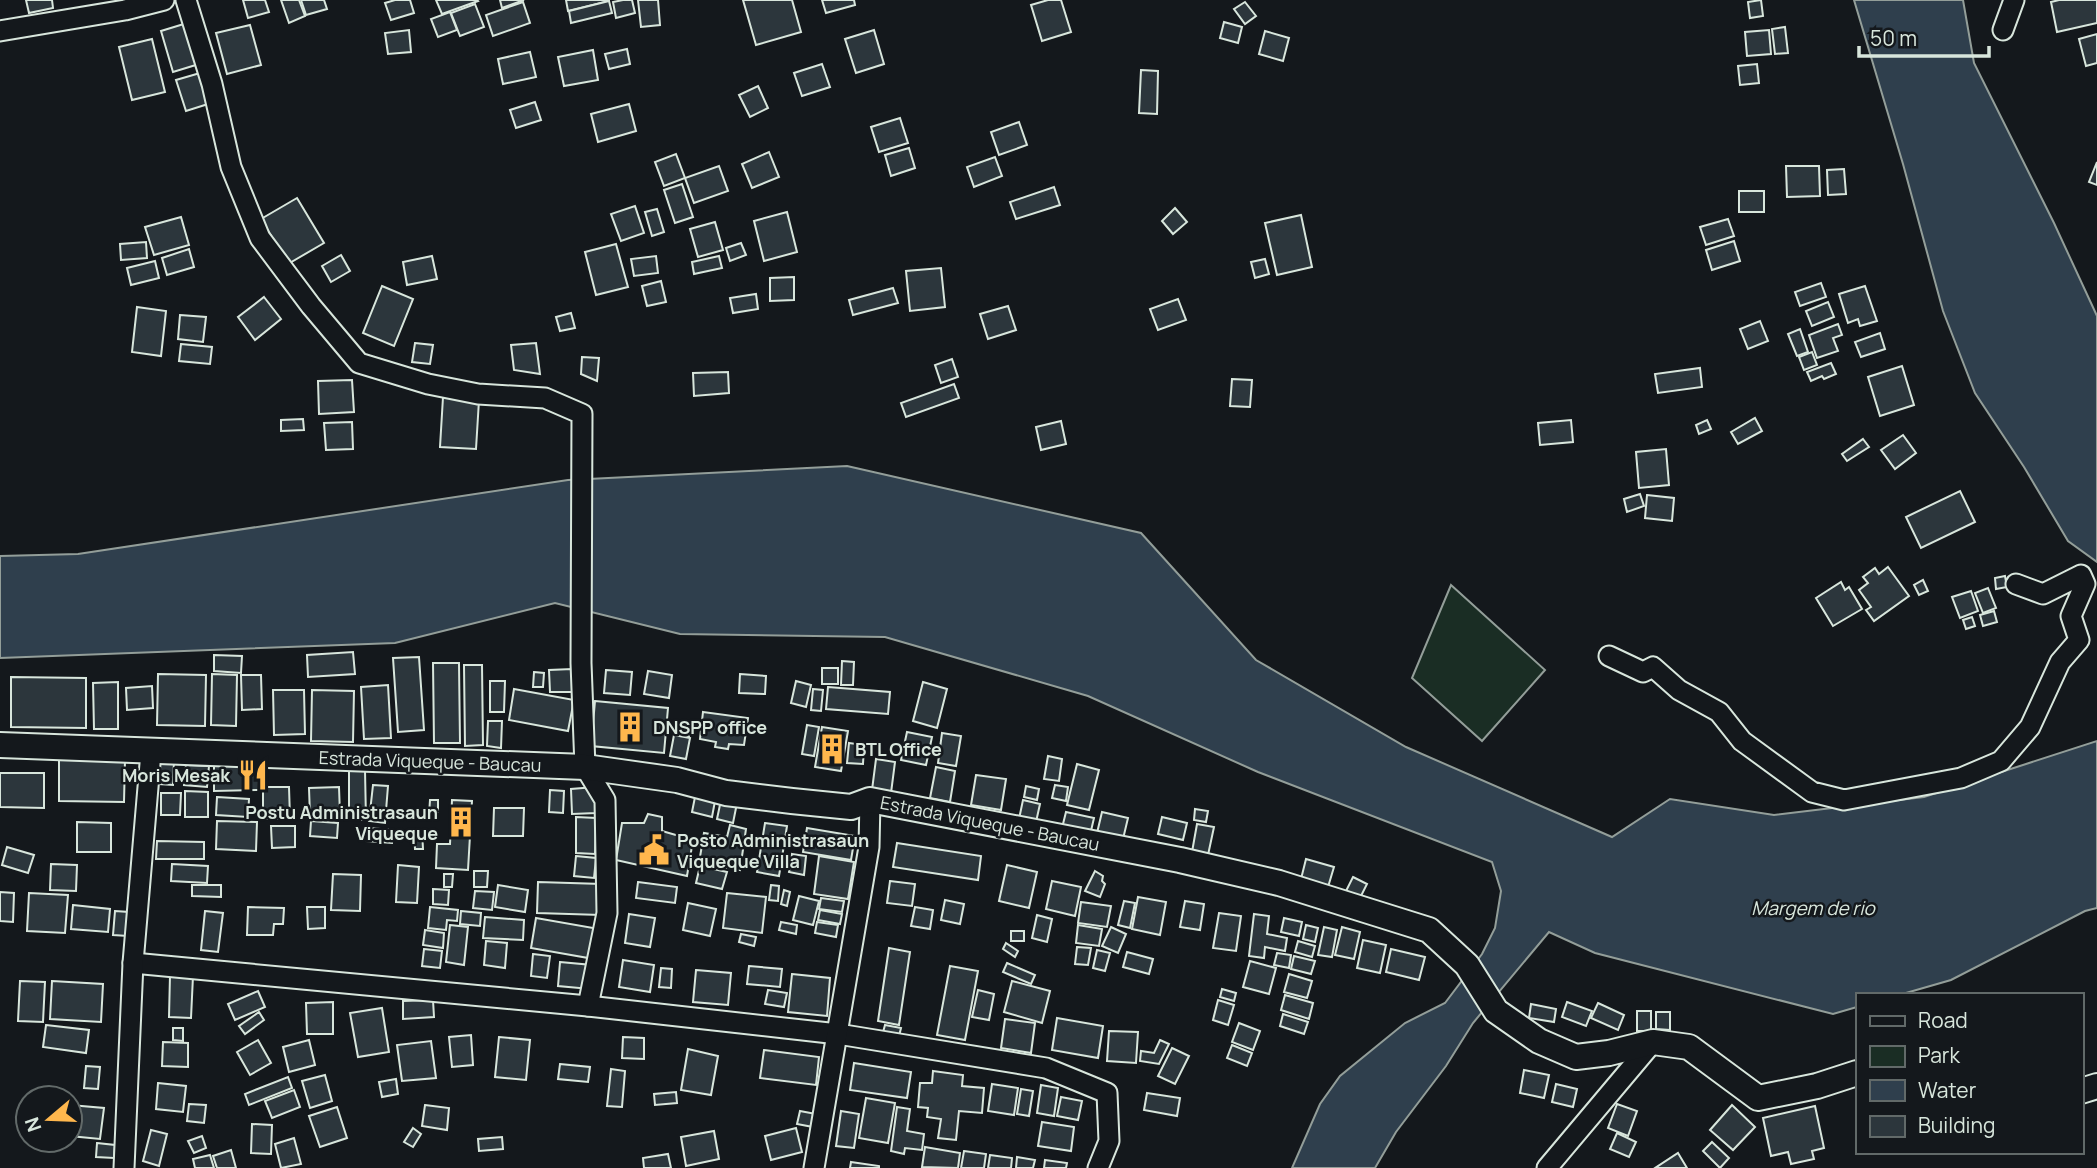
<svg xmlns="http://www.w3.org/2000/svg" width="2097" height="1168" font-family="Manrope,sans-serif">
<rect width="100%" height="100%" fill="#14181c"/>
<path fill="#1a2d24" stroke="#939e99" stroke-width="2" d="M 1451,585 L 1545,670 L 1482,741 L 1412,678 Z"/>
<g fill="#2f3f4d" stroke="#939e99" stroke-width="2">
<path d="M 1854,0 L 1963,0 L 1974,63 L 2054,223 L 2097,316 L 2097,562 L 2068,541 L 2024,467 L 1975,393 L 1943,311 L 1903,164 Z"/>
<path d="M 847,466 L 1141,533 L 1256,660 L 1406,747 L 1612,837 L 1670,799 L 1774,815 L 1924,797 L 2097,741 L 2097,908 L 2085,911 L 1951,980 L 1899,995 L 1857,995 L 1857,1007 L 1833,1014 L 1595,953 L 1549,932 L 1473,1023 L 1446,1066 L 1396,1132 L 1375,1168 L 1292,1168 L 1320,1104 L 1340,1076 L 1405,1023 L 1445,1003 L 1482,954 L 1495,928 L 1501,891 L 1492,862 L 1258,772 L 1088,696 L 885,637 L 680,634 L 555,603 L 395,643 L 0,658 L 0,556 L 78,554 L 568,480 Z"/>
</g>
<g fill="#2c363c" stroke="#d8e6dc" stroke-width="2">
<path d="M 26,0 L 52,0 L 53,8 L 29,13 Z"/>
<path d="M 243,0 L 265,0 L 269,12 L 248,18 Z"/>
<path d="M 281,0 L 299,0 L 305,16 L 289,23 Z"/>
<path d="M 301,0 L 324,0 L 327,9 L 306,15 Z"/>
<path d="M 395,0 L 410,0 L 414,13 L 391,20 L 385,3 Z"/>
<path d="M 436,0 L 477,0 L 478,1 L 442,14 Z"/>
<path d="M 500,0 L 524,0 L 502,8 Z"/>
<path d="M 566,0 L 609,0 L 609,1 L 568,11 Z"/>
<path d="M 623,0 L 632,0 L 635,13 L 616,18 L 613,2 Z"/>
<path d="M 638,0 L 658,0 L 660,25 L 641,27 Z"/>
<path d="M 743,0 L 792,0 L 801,32 L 756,45 Z"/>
<path d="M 822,0 L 854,0 L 855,5 L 826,13 Z"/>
<path d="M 1048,0 L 1061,0 L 1071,32 L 1042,41 L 1031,5 Z"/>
<path d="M 1761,0 L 1763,16 L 1750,18 L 1748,2 Z"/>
<path d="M 2059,0 L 2097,0 L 2097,23 L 2057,32 L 2051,2 Z"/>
<path d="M 609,1 L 612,13 L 571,23 L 569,11 Z"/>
<path d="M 523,2 L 530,23 L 493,36 L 486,15 Z"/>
<path d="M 1245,2 L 1256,16 L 1245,24 L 1234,9 Z"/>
<path d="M 475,4 L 484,27 L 460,36 L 451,13 Z"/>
<path d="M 450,12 L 457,30 L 438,37 L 431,19 Z"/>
<path d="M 1224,22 L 1242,27 L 1238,43 L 1220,38 Z"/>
<path d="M 187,23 L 199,64 L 173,72 L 161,31 Z"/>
<path d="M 250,25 L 261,65 L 227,74 L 216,33 Z"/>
<path d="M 1785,27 L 1788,53 L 1775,54 L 1772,29 Z"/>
<path d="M 409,30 L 411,52 L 388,54 L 385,33 Z"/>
<path d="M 874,30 L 884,64 L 856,73 L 845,39 Z"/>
<path d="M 1769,30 L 1771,54 L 1747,56 L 1745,32 Z"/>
<path d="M 1265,31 L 1289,38 L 1283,61 L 1259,54 Z"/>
<path d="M 2097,34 L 2097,63 L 2086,66 L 2079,39 Z"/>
<path d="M 152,39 L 165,92 L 132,100 L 119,47 Z"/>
<path d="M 627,49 L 630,64 L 609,69 L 605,54 Z"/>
<path d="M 593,50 L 598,80 L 564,86 L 558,57 Z"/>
<path d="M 530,52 L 536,77 L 503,84 L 498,59 Z"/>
<path d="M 822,64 L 830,87 L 802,96 L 794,73 Z"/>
<path d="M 1757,64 L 1759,83 L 1740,85 L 1738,66 Z"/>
<path d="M 1141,70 L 1158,71 L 1157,114 L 1139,113 Z"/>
<path d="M 200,73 L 208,104 L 186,111 L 176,80 Z"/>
<path d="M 758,86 L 768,108 L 750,117 L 739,95 Z"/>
<path d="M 535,102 L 541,120 L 516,128 L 510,110 Z"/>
<path d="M 629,104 L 636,131 L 598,142 L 591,114 Z"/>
<path d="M 900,118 L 908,143 L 879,152 L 871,127 Z"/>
<path d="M 1019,122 L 1027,145 L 999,155 L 991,132 Z"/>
<path d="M 909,148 L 915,168 L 891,176 L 885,155 Z"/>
<path d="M 769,152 L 779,177 L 752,188 L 742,164 Z"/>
<path d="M 676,154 L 685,178 L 664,186 L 655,162 Z"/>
<path d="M 995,157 L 1002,176 L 974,187 L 967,167 Z"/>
<path d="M 2097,162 L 2097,185 L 2089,182 Z"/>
<path d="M 719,166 L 728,191 L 694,203 L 685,178 Z"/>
<path d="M 1786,166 L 1819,166 L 1820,196 L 1787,197 Z"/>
<path d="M 1844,169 L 1846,194 L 1828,195 L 1827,170 Z"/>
<path d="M 682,184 L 693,217 L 675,223 L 664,190 Z"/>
<path d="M 1054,187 L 1060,205 L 1016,219 L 1010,202 Z"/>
<rect x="1739" y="191" width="25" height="21"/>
<path d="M 297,198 L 324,243 L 288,264 L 261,219 Z"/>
<path d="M 635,206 L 644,233 L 621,241 L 611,214 Z"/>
<path d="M 1175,208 L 1187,222 L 1173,234 L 1162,221 Z"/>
<path d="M 657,209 L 664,232 L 652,236 L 645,212 Z"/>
<path d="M 787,212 L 797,252 L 764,261 L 754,221 Z"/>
<path d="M 1301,215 L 1312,267 L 1277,275 L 1265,223 Z"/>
<path d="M 181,217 L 189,245 L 154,255 L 145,227 Z"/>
<path d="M 1728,219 L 1734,236 L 1706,245 L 1700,227 Z"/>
<path d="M 715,222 L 723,250 L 698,257 L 690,229 Z"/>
<path d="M 1734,241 L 1740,261 L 1712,270 L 1706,250 Z"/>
<path d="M 146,242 L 147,258 L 121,260 L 120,244 Z"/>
<path d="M 741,243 L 746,255 L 730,261 L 726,248 Z"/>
<path d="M 616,244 L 628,287 L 596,295 L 585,252 Z"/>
<path d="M 189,249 L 194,267 L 167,275 L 162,258 Z"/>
<path d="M 341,255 L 350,271 L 331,282 L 322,266 Z"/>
<path d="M 432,256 L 437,279 L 407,285 L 403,262 Z"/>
<path d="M 656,256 L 658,273 L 634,276 L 631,259 Z"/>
<path d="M 719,256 L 722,268 L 694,274 L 692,262 Z"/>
<path d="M 1265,259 L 1269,274 L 1255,278 L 1251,262 Z"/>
<path d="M 155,261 L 159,278 L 131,285 L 127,268 Z"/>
<path d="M 941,268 L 945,307 L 910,311 L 906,271 Z"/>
<path d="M 794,277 L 794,300 L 770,301 L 770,278 Z"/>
<path d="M 661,281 L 666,302 L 647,306 L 642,286 Z"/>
<path d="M 1821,283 L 1826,297 L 1800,306 L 1795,292 Z"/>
<path d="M 382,286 L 413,299 L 394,346 L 363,333 Z"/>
<path d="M 1865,286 L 1877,321 L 1860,326 L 1858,319 L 1848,323 L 1839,294 Z"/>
<path d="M 893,288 L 898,303 L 853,315 L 849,300 Z"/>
<path d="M 756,294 L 758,309 L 733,313 L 730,298 Z"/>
<path d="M 264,297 L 281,319 L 255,340 L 238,317 Z"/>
<path d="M 1178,299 L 1186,320 L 1158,330 L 1150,309 Z"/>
<path d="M 1828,302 L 1834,317 L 1812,326 L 1806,311 Z"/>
<path d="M 1008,306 L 1016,330 L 988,339 L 980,314 Z"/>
<path d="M 137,307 L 166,311 L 161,356 L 132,352 Z"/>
<path d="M 571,313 L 575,328 L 560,331 L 556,317 Z"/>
<path d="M 180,315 L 206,317 L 203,342 L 178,339 Z"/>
<path d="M 1760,321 L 1768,341 L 1748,349 L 1740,329 Z"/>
<path d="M 1838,324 L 1842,335 L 1833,338 L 1838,351 L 1817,358 L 1809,335 Z"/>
<path d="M 1800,329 L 1808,352 L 1797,356 L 1788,334 Z"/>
<path d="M 1880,333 L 1885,349 L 1861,357 L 1855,342 Z"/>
<path d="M 415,343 L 433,345 L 430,364 L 412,362 Z"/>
<path d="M 536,343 L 540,374 L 514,370 L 511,345 Z"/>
<path d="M 181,344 L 212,347 L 210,364 L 179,361 Z"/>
<path d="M 1812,352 L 1817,365 L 1804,370 L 1799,357 Z"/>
<path d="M 582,357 L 599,358 L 597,381 L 581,374 Z"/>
<path d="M 952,359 L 958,377 L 941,383 L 935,365 Z"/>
<path d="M 1831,363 L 1836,374 L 1824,379 L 1822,376 L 1811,381 L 1807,372 Z"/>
<path d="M 1902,366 L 1914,405 L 1880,416 L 1868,377 Z"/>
<path d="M 1700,368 L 1702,387 L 1658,393 L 1655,374 Z"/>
<path d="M 728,372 L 729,393 L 694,396 L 693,373 Z"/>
<path d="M 1232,379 L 1252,380 L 1250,407 L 1230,406 Z"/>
<path d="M 352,380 L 354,412 L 319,414 L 318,381 Z"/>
<path d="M 954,384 L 959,398 L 906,417 L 901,403 Z"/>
<path d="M 443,397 L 479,400 L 476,449 L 440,447 Z"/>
<path d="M 1755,418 L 1762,431 L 1738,444 L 1731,432 Z"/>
<path d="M 303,419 L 304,430 L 281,431 L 281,420 Z"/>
<path d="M 1571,420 L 1573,442 L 1540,445 L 1538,423 Z"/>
<path d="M 1707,420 L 1711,429 L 1699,434 L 1696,425 Z"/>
<path d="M 1061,421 L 1066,444 L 1041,450 L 1036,427 Z"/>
<path d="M 352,422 L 353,449 L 326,450 L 324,423 Z"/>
<path d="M 1903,435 L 1916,453 L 1895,469 L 1881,450 Z"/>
<path d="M 1863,439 L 1869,447 L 1847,461 L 1842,454 Z"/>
<path d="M 1666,449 L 1669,485 L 1639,488 L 1636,452 Z"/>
<path d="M 1960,491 L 1975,522 L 1921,548 L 1906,517 Z"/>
<path d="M 1640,494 L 1644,506 L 1627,512 L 1624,499 Z"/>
<path d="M 1647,495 L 1674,498 L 1672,521 L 1645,518 Z"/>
<path d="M 1888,567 L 1909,596 L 1874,621 L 1866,610 L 1871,607 L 1859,590 L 1868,583 L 1863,577 L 1875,568 L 1879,574 Z"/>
<path d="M 2005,576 L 2007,587 L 1996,589 L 1995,578 Z"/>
<path d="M 1923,580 L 1928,591 L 1919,595 L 1914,585 Z"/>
<path d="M 1841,582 L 1845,590 L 1849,587 L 1862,609 L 1833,626 L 1816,598 Z"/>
<path d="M 1988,588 L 1996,608 L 1983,613 L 1975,593 Z"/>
<path d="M 1971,591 L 1978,611 L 1960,618 L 1952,597 Z"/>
<path d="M 1994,611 L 1997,622 L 1983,626 L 1980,615 Z"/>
<path d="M 1972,617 L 1975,626 L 1966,629 L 1963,620 Z"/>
<path d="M 353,652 L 355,674 L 308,677 L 307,655 Z"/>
<path d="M 214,655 L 242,656 L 241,673 L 214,671 Z"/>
<path d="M 419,657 L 424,730 L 398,732 L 393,658 Z"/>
<path d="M 842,661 L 854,662 L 853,685 L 841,685 Z"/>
<path d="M 433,663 L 459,663 L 460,743 L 434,743 Z"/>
<path d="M 464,665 L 482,665 L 483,745 L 465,746 Z"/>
<rect x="822" y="668" width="16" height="16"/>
<path d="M 572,669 L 573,692 L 550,692 L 549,670 Z"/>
<path d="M 606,670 L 632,672 L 630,695 L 604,693 Z"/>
<path d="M 648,671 L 672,675 L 669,698 L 644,694 Z"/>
<path d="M 534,672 L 544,673 L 543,687 L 533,687 Z"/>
<path d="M 158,674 L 206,675 L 205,726 L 157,725 Z"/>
<path d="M 212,674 L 237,675 L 236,726 L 211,725 Z"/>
<path d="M 740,674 L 766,676 L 765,694 L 739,693 Z"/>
<path d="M 241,675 L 261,675 L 262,709 L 242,710 Z"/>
<path d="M 11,677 L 86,678 L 86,728 L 11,727 Z"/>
<path d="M 490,681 L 505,681 L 504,712 L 490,712 Z"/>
<path d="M 796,681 L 811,685 L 806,707 L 791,703 Z"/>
<path d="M 118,682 L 118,729 L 94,729 L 93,683 Z"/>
<path d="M 923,682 L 947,689 L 937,728 L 913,721 Z"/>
<path d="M 388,685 L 391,738 L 364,739 L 361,687 Z"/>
<path d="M 152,686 L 153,708 L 127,710 L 126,688 Z"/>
<path d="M 828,687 L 890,692 L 888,714 L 826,709 Z"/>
<path d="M 514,689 L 574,700 L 568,731 L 509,720 Z"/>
<path d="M 813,689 L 823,690 L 821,711 L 811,710 Z"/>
<path d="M 273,690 L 304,690 L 305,734 L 274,735 Z"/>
<path d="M 312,690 L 354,691 L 353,742 L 311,741 Z"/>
<path d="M 595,701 L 668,708 L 664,753 L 591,746 Z"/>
<path d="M 703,712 L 748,718 L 744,745 L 729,744 L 728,749 L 715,747 L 716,742 L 700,739 Z"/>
<path d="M 488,721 L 502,721 L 501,748 L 487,746 Z"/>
<path d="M 677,722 L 691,724 L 689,736 L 675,734 Z"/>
<path d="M 807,725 L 819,727 L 814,756 L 802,754 Z"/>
<path d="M 822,727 L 848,731 L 841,771 L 815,767 Z"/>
<path d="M 907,732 L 932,737 L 926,765 L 901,760 Z"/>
<path d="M 942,733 L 961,736 L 956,766 L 938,763 Z"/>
<path d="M 674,735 L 690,738 L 686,759 L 670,756 Z"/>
<path d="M 849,743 L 864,745 L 863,764 L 847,763 Z"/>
<path d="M 1048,756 L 1062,759 L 1059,781 L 1044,779 Z"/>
<path d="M 59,759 L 125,760 L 124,802 L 59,801 Z"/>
<path d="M 876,759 L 895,762 L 891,793 L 872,790 Z"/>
<path d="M 160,760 L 174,761 L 173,785 L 159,784 Z"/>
<path d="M 258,764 L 259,790 L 214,791 L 214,765 Z"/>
<path d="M 1077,764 L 1099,770 L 1089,810 L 1067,805 Z"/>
<path d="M 186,765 L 209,766 L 207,787 L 184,785 Z"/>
<path d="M 936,767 L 955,771 L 950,802 L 930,798 Z"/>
<path d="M 365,770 L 366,820 L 349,820 L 349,771 Z"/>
<path d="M 0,773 L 44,773 L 44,808 L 0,807 Z"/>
<path d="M 976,775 L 1006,779 L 1001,810 L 971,805 Z"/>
<path d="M 373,785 L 388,786 L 385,823 L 369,821 Z"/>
<path d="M 1055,785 L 1068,787 L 1066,801 L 1052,798 Z"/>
<path d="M 1026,786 L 1039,789 L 1037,800 L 1024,797 Z"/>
<path d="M 263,787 L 289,787 L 290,818 L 263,819 Z"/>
<path d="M 339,787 L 340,815 L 310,816 L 309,788 Z"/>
<path d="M 595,787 L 596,813 L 572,814 L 571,789 Z"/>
<path d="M 550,790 L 564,791 L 563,813 L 549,812 Z"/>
<path d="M 185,791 L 208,792 L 208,817 L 185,817 Z"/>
<path d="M 161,793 L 181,793 L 180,815 L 161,815 Z"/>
<path d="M 217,797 L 249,799 L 248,817 L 216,815 Z"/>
<path d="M 695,797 L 715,801 L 712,817 L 692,812 Z"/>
<path d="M 430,800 L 438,800 L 438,815 L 429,815 Z"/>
<path d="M 452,800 L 472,801 L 468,870 L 436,868 L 437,844 L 450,844 Z"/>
<path d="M 721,800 L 737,803 L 733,823 L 717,819 Z"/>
<path d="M 1023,800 L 1040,804 L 1036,822 L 1019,819 Z"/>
<path d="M 494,808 L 524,808 L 523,836 L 493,836 Z"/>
<path d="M 1195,809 L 1208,811 L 1206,822 L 1194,820 Z"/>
<path d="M 1066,812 L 1094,818 L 1090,835 L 1062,828 Z"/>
<path d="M 1102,812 L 1128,818 L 1123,839 L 1097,833 Z"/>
<path d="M 648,814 L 662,817 L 662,831 L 693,840 L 687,876 L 616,860 L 622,823 L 644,823 Z"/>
<path d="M 576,817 L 596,818 L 595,854 L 576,853 Z"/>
<path d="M 1162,817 L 1187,823 L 1183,840 L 1158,834 Z"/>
<path d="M 217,821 L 257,822 L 256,851 L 216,849 Z"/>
<path d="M 311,821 L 338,823 L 337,838 L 310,836 Z"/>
<path d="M 77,822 L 111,823 L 111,852 L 77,852 Z"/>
<path d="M 765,823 L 787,826 L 779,876 L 757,872 Z"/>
<path d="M 1197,824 L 1214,827 L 1208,855 L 1192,852 Z"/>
<path d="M 730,825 L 746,829 L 740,870 L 699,863 L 704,833 L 727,837 Z"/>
<path d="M 271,826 L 295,826 L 295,847 L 272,848 Z"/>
<path d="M 368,828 L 393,830 L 392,843 L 367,841 Z"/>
<path d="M 807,828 L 855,836 L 851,860 L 803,852 Z"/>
<path d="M 414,831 L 422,831 L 423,849 L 415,849 Z"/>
<path d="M 157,841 L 204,842 L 204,859 L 156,859 Z"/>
<path d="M 897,843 L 981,856 L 978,880 L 893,867 Z"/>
<path d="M 7,847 L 34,855 L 28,873 L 2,865 Z"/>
<path d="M 792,854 L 806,856 L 804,875 L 789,872 Z"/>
<path d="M 576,856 L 596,858 L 594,878 L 574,876 Z"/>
<path d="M 819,856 L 854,862 L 848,899 L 814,894 Z"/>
<path d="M 1306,859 L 1334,867 L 1328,887 L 1301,879 Z"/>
<path d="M 51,864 L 77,865 L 76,891 L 50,890 Z"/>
<path d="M 172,864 L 208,866 L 207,883 L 171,881 Z"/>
<path d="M 398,865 L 419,867 L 417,903 L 396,902 Z"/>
<path d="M 1007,865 L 1037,872 L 1029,908 L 999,901 Z"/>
<path d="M 700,866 L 727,872 L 722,889 L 696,883 Z"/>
<path d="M 474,871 L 488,871 L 487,887 L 474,887 Z"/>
<path d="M 1095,871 L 1103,876 L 1102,881 L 1105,884 L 1100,897 L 1085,891 Z"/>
<path d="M 333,874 L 361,875 L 360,911 L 331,910 Z"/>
<path d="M 444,874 L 453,874 L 452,887 L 444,887 Z"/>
<path d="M 1353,877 L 1367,884 L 1359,900 L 1345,893 Z"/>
<path d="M 890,881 L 915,884 L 912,906 L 887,903 Z"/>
<path d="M 1052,881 L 1081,887 L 1075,916 L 1046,909 Z"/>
<path d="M 538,882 L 602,884 L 601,915 L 537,913 Z"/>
<path d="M 638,882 L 677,887 L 675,903 L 636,898 Z"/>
<path d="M 192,885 L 221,885 L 221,897 L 192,896 Z"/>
<path d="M 498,885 L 528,890 L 525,912 L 495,907 Z"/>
<path d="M 771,885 L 779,886 L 778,901 L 769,900 Z"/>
<path d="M 433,889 L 449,890 L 448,905 L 433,904 Z"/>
<path d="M 784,890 L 790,892 L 787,906 L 781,904 Z"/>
<path d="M 475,891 L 494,892 L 492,910 L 473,908 Z"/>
<path d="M 0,892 L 14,893 L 13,922 L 0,921 Z"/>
<path d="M 29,893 L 68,895 L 65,933 L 27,931 Z"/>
<path d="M 727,893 L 766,897 L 762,933 L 723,928 Z"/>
<path d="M 799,896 L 819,901 L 813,925 L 793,920 Z"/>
<path d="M 1138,897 L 1166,902 L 1160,935 L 1132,929 Z"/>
<path d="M 821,898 L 844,901 L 842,912 L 819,909 Z"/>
<path d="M 945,900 L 964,904 L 960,924 L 941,920 Z"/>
<path d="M 1124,901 L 1135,903 L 1130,928 L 1118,925 Z"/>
<path d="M 1185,901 L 1204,904 L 1200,930 L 1180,927 Z"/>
<path d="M 1081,902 L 1111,906 L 1107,927 L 1078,923 Z"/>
<path d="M 688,903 L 716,909 L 710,936 L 683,930 Z"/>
<path d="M 73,905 L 110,909 L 108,932 L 71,929 Z"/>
<path d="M 248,907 L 284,908 L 283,924 L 274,924 L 273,935 L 247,935 Z"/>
<path d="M 307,907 L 325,907 L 325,928 L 308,929 Z"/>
<path d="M 430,907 L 458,910 L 457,921 L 447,920 L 446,930 L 428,928 Z"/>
<path d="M 915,907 L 933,910 L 930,929 L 911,926 Z"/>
<path d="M 820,910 L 842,914 L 840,924 L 818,920 Z"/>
<path d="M 115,911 L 129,912 L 128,936 L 113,935 Z"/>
<path d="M 205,911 L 223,913 L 218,952 L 201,950 Z"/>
<path d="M 461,911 L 481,913 L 480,926 L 460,924 Z"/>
<path d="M 1219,913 L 1241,916 L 1236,951 L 1213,948 Z"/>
<path d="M 629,914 L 655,918 L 650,947 L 625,943 Z"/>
<path d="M 1254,914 L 1269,916 L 1267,934 L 1287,938 L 1285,951 L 1265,947 L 1264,958 L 1249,956 Z"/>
<path d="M 1037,915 L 1052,919 L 1047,942 L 1032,938 Z"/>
<path d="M 485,917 L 524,920 L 523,940 L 483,938 Z"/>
<path d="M 536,918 L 599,929 L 594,959 L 531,948 Z"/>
<path d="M 1284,918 L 1302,922 L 1299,936 L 1281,932 Z"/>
<path d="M 781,922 L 797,925 L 796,934 L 779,930 Z"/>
<path d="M 817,922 L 838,925 L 836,937 L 815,933 Z"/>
<path d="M 450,925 L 468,927 L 464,965 L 446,962 Z"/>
<path d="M 1078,925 L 1102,929 L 1099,946 L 1076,943 Z"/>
<path d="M 1306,925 L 1318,928 L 1315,942 L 1303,939 Z"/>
<path d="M 1111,927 L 1126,934 L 1118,953 L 1102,946 Z"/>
<path d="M 1324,927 L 1337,930 L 1332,957 L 1318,955 Z"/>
<path d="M 1342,927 L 1360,932 L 1354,959 L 1335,955 Z"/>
<path d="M 425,930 L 444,933 L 443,948 L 423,945 Z"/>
<rect x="1011" y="931" width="13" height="10"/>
<path d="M 741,934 L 756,937 L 754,946 L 739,942 Z"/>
<path d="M 1363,940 L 1386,945 L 1380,973 L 1357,968 Z"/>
<path d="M 486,941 L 507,943 L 505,968 L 484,965 Z"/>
<path d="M 1298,941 L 1315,946 L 1312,957 L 1295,952 Z"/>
<path d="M 1006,943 L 1018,951 L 1015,957 L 1003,949 Z"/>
<path d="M 1077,947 L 1091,948 L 1088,965 L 1075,964 Z"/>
<path d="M 889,948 L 910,952 L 899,1025 L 878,1021 Z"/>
<path d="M 424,949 L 442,951 L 440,968 L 422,966 Z"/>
<path d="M 1391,949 L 1425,957 L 1419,980 L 1386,972 Z"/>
<path d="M 1097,950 L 1110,953 L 1105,971 L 1093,968 Z"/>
<path d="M 1127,952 L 1153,959 L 1149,974 L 1123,967 Z"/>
<path d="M 1277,953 L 1291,955 L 1289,968 L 1274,965 Z"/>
<path d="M 533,954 L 550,956 L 547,978 L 531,976 Z"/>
<path d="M 1294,956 L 1315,961 L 1311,974 L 1291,969 Z"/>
<path d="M 623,960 L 654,965 L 650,992 L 619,987 Z"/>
<path d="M 1250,961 L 1276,968 L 1269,994 L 1243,987 Z"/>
<path d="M 560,962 L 592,965 L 590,989 L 558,986 Z"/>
<path d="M 1007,963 L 1035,975 L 1031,984 L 1003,972 Z"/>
<path d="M 749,966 L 782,969 L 780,987 L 747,984 Z"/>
<path d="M 950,966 L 978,971 L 965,1040 L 937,1035 Z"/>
<path d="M 661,968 L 672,969 L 671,988 L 659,987 Z"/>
<path d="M 696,970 L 731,973 L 728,1005 L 693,1002 Z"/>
<path d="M 792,974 L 830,978 L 827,1016 L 788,1012 Z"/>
<path d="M 1289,974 L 1312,981 L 1307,998 L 1284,992 Z"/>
<path d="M 170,975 L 193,976 L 191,1018 L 169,1017 Z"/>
<path d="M 20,981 L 45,982 L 43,1022 L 18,1021 Z"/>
<path d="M 52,981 L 103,984 L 101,1022 L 50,1019 Z"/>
<path d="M 1012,981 L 1050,991 L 1042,1023 L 1004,1012 Z"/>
<path d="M 1222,989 L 1236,993 L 1234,1001 L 1220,997 Z"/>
<path d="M 768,990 L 787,993 L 784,1007 L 765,1004 Z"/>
<path d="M 978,990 L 994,994 L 989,1020 L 972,1017 Z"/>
<path d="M 258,991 L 265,1007 L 235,1020 L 228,1004 Z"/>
<path d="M 1285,995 L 1313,1003 L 1309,1019 L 1281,1010 Z"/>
<path d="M 433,1000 L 434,1017 L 403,1019 L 403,1001 Z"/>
<path d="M 1218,1000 L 1234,1005 L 1228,1025 L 1213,1020 Z"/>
<path d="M 333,1002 L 333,1034 L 307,1034 L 306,1003 Z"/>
<path d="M 1567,1002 L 1592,1011 L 1586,1026 L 1562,1017 Z"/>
<path d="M 1598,1003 L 1624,1015 L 1618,1030 L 1591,1018 Z"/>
<path d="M 1531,1004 L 1556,1009 L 1554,1022 L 1529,1018 Z"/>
<path d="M 382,1008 L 389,1052 L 358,1057 L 350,1013 Z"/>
<rect x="1637" y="1011" width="14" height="20"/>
<path d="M 259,1012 L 264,1020 L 245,1034 L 239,1026 Z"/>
<path d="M 1656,1012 L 1670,1012 L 1670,1030 L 1656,1029 Z"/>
<path d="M 1283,1014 L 1308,1022 L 1304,1034 L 1280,1026 Z"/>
<path d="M 1057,1018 L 1103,1026 L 1098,1058 L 1052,1050 Z"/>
<path d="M 1005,1019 L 1035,1023 L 1031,1053 L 1001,1048 Z"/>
<path d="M 1239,1023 L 1260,1031 L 1253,1050 L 1232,1042 Z"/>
<path d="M 46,1025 L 89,1030 L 86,1053 L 43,1047 Z"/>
<path d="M 885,1025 L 901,1028 L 898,1040 L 882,1036 Z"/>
<path d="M 173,1028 L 183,1028 L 183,1041 L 173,1040 Z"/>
<path d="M 1109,1031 L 1138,1032 L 1136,1063 L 1107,1061 Z"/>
<path d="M 471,1035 L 473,1065 L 452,1067 L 449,1037 Z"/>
<path d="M 499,1037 L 530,1040 L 526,1080 L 495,1077 Z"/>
<path d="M 623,1037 L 644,1038 L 644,1059 L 622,1058 Z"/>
<path d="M 258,1040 L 271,1063 L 250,1075 L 237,1052 Z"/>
<path d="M 309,1040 L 315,1065 L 289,1072 L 283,1047 Z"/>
<path d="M 1160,1040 L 1169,1044 L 1159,1064 L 1140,1061 L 1141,1051 L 1154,1053 Z"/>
<path d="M 431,1041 L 436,1078 L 402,1081 L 397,1045 Z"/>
<path d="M 163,1042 L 188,1043 L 188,1067 L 162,1066 Z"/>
<path d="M 1232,1045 L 1252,1053 L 1247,1066 L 1227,1058 Z"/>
<path d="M 1172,1048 L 1189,1056 L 1175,1084 L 1158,1076 Z"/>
<path d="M 688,1049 L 718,1056 L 711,1095 L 681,1090 Z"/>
<path d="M 764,1050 L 819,1057 L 816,1085 L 760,1078 Z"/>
<path d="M 854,1063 L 911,1072 L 907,1098 L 850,1090 Z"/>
<path d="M 560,1064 L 590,1067 L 588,1082 L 558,1079 Z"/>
<path d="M 86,1066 L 100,1067 L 98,1089 L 84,1088 Z"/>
<path d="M 611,1069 L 625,1071 L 622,1107 L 607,1106 Z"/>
<path d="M 1524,1070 L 1549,1075 L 1544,1098 L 1520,1093 Z"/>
<path d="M 933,1071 L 963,1075 L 962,1086 L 984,1088 L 982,1113 L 959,1111 L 956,1140 L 938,1138 L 941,1119 L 927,1117 L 928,1108 L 918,1107 L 920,1083 L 932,1083 Z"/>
<path d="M 325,1075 L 332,1101 L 310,1108 L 302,1081 Z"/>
<path d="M 288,1077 L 292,1088 L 249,1105 L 245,1094 Z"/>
<path d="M 396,1079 L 398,1094 L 382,1097 L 379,1082 Z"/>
<path d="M 158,1083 L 186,1086 L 183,1112 L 156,1109 Z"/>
<path d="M 992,1084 L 1018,1088 L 1014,1115 L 988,1111 Z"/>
<path d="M 1556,1084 L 1577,1089 L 1573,1107 L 1552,1102 Z"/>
<path d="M 1041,1085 L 1058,1088 L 1054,1116 L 1037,1113 Z"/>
<path d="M 1021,1089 L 1033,1091 L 1029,1116 L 1017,1114 Z"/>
<path d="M 294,1090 L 300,1107 L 272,1118 L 265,1101 Z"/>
<path d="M 676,1092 L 677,1103 L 655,1105 L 654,1094 Z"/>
<path d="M 1147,1093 L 1180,1098 L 1177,1116 L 1144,1110 Z"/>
<path d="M 1061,1097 L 1082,1101 L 1078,1120 L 1057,1116 Z"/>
<path d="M 866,1098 L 895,1103 L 888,1143 L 859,1138 Z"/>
<path d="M 189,1104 L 206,1105 L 204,1123 L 187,1121 Z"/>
<path d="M 1617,1104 L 1637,1111 L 1628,1136 L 1608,1128 Z"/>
<path d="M 70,1105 L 104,1108 L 100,1139 L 70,1136 Z"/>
<path d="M 425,1105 L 449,1108 L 447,1130 L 422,1126 Z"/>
<path d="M 1732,1105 L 1755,1127 L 1733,1150 L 1710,1130 Z"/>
<path d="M 1815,1106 L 1824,1148 L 1812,1151 L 1814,1159 L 1791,1164 L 1788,1152 L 1771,1156 L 1763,1118 Z"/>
<path d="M 337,1107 L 347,1138 L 320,1147 L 309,1116 Z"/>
<path d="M 897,1107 L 910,1109 L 907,1131 L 924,1134 L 922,1150 L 905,1148 L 904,1154 L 891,1151 Z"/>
<path d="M 800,1111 L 816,1114 L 813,1127 L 797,1124 Z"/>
<path d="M 841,1111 L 859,1114 L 854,1148 L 836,1146 Z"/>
<path d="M 1042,1122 L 1074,1127 L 1071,1151 L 1038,1146 Z"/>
<path d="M 252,1124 L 272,1125 L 271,1154 L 251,1153 Z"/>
<path d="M 413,1128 L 421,1134 L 413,1147 L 404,1142 Z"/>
<path d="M 796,1128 L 802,1152 L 771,1160 L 765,1136 Z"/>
<path d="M 151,1130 L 167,1134 L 159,1166 L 143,1161 Z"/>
<path d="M 714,1131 L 719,1159 L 686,1166 L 681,1137 Z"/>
<path d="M 1617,1133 L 1636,1142 L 1629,1157 L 1610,1149 Z"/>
<path d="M 202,1136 L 206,1148 L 194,1153 L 188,1141 Z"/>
<path d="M 502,1137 L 503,1149 L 479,1151 L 478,1139 Z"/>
<path d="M 294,1138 L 301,1164 L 281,1168 L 275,1144 Z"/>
<path d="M 1712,1142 L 1729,1158 L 1720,1168 L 1703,1151 Z"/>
<path d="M 97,1143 L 115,1145 L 114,1158 L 96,1157 Z"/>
<path d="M 925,1147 L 960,1153 L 958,1168 L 922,1167 Z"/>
<path d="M 231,1150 L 236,1168 L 217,1168 L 213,1156 Z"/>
<path d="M 964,1151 L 986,1154 L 984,1168 L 961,1168 Z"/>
<path d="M 1678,1153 L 1687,1168 L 1655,1168 Z"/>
<path d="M 668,1154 L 671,1168 L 644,1168 L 643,1158 Z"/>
<path d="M 210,1155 L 214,1168 L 195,1168 L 193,1159 Z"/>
<path d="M 990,1155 L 1012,1158 L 1011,1168 L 988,1168 Z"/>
<path d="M 1017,1157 L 1035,1160 L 1033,1168 L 1016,1168 Z"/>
<path d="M 1045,1160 L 1067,1163 L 1066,1168 L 1044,1168 Z"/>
<path d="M 851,1162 L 879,1166 L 879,1168 L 850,1168 Z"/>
</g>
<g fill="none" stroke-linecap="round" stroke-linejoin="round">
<g stroke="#d8e6dc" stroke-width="23">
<g id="minor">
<path d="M 186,0 L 212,84 L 231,167 L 260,238 L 311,306 L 359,363 L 428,384 L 478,394 L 545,398 L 582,414 L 581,663 L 585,767 L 605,800 L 607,913 L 588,1006"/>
<path d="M 2003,30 L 2014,0"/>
<path d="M 0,31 L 125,10 L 164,0"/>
<path d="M 1609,656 L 1643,672 L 1653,667 L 1679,690 L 1719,712 L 1742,741 L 1812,792 L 1844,800 L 1961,778 L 2001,761 L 2030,727 L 2060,662 L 2079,640 L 2071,616 L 2085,584 L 2081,575 L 2043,594 L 2016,584"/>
<path d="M 133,963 L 588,1006 L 838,1034 L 1046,1068 L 1107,1093 L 1109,1141 L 1098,1168"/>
<path d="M 124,1168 L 133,963 L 151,752"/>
<path d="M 814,1168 L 869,847 L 870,800"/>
<path d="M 1547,1168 L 1653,1042"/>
</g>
</g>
<g stroke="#d8e6dc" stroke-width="28">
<g id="major">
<path d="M 0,745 L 585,767 L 677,780 L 726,793 L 792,801 L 851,807 L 870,800 L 1180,860 L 1279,883 L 1429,930 L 1467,965 L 1496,1011 L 1539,1041 L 1576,1057 L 1609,1053 L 1653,1042 L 1689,1047 L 1758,1098 L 1817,1086 L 1857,1073"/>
<path d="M 2081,1091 L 2097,1086"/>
</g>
</g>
<use href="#minor" stroke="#14181c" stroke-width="19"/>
<use href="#major" stroke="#14181c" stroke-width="24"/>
</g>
<defs>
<g id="building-bare" transform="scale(2.415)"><path d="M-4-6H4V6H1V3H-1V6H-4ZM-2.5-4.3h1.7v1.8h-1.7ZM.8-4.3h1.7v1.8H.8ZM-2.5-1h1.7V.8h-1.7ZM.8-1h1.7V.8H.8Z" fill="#ffb74d" stroke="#14181c" stroke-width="2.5" paint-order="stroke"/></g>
<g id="restaurant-bare" transform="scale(2.415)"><path d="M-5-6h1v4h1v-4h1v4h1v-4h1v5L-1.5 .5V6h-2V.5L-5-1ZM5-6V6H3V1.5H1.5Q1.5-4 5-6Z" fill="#ffb74d" stroke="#14181c" stroke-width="2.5" paint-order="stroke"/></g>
<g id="civic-bare" transform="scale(2.415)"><path d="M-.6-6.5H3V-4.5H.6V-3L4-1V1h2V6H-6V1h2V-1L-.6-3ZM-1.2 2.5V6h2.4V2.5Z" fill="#ffb74d" stroke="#14181c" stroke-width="2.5" paint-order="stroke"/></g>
</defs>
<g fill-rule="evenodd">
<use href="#building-bare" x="630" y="727"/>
<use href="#building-bare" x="832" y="749"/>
<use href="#restaurant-bare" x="253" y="775"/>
<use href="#building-bare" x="461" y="822"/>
<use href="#civic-bare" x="654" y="850"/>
</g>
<g text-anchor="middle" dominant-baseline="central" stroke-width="5" stroke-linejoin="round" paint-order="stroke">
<g font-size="18" font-weight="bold" fill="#d8e6dc" stroke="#14181c" text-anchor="start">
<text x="653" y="727">DNSPP office</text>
<text x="855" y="749">BTL Office</text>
<text x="230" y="775" text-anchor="end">Moris Mesak</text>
<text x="438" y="812" text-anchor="end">Postu Administrasaun<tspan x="438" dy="21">Viqueque</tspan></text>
<text x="677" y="840">Posto Administrasaun<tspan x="677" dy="21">Viqueque Villa</tspan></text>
</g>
<g font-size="18" fill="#d8e6dc" stroke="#14181c">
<text transform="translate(430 761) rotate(2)">Estrada Viqueque - Baucau</text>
<text transform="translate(990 823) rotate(11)">Estrada Viqueque - Baucau</text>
</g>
<g font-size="19" font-style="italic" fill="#d8e6dc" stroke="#14181c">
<text x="1813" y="908">Margem de rio</text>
</g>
</g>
<rect x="1856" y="993" width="228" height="161" fill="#14181c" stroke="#626a69" stroke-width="2"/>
<rect x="1870" y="1016" width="35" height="10" fill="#14181c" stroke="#626a69" stroke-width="2"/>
<text x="1918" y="1028" font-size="21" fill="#d8e6dc">Road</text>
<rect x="1870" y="1046" width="35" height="21" fill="#1a2d24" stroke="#626a69" stroke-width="2"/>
<text x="1918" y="1063" font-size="21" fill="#d8e6dc">Park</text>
<rect x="1870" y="1080" width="35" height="21" fill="#2f3f4d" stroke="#626a69" stroke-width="2"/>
<text x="1918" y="1098" font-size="21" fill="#d8e6dc">Water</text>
<rect x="1870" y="1116" width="35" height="21" fill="#2c363c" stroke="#626a69" stroke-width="2"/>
<text x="1918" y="1133" font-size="21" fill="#d8e6dc">Building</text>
<g transform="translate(49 1119) rotate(251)"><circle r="33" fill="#14181c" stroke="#626a69" stroke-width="2"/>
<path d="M0-5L12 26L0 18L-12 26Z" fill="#ffb74d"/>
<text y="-10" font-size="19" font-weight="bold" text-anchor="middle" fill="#d8e6dc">N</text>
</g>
<path d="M1859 46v10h130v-10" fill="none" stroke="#d8e6dc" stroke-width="3.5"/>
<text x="1870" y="46" font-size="21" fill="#d8e6dc" stroke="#14181c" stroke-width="5" paint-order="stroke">50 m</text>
</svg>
